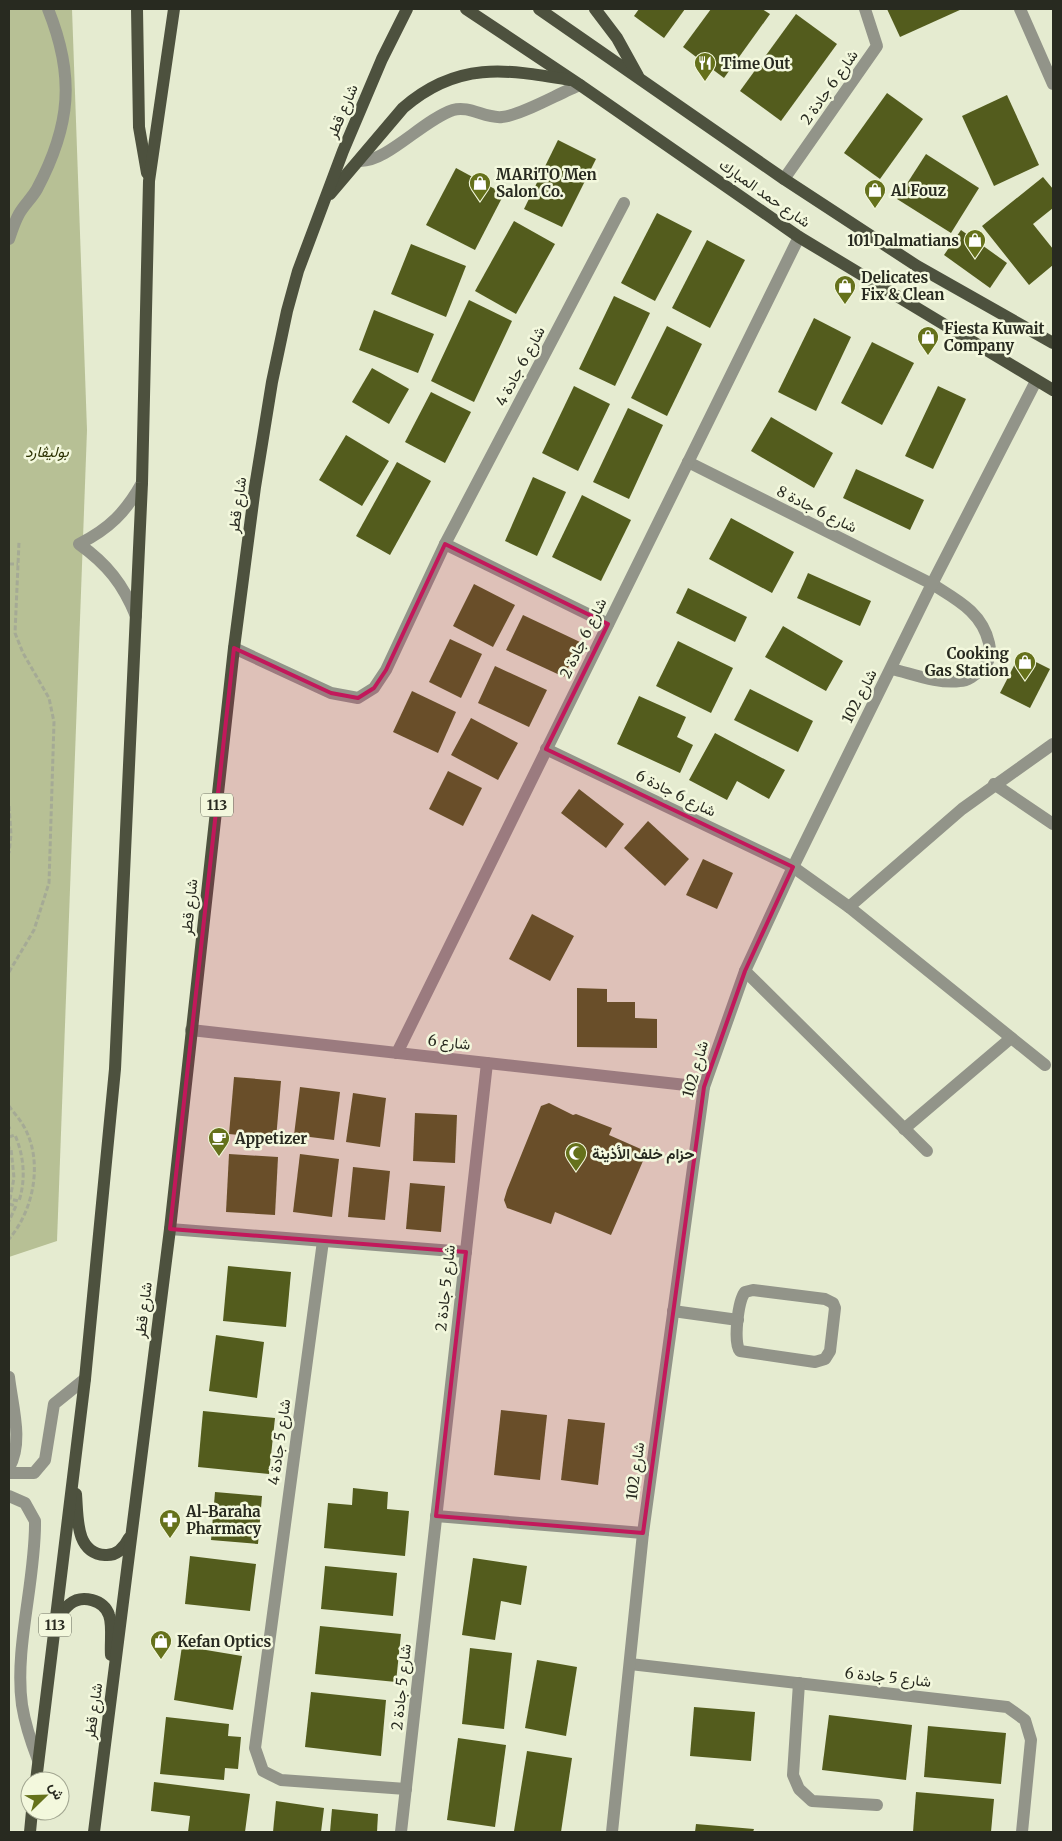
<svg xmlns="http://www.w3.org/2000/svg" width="1062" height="1841" font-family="Merriweather,Vazirmatn,serif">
<rect width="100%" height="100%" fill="#e5ebd0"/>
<path fill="#b7c095" d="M 9,9 L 72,9 L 87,430 L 57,1241 L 9,1257 Z"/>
<g fill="#535c1d">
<path d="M 639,9 L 685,9 L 664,38 L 634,16 Z"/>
<path d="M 711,9 L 762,9 L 770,14 L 724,78 L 683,47 Z"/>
<path d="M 887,9 L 962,9 L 900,37 Z"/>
<path d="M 796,14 L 837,44 L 781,121 L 740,91 Z"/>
<path d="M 887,93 L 923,119 L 880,179 L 844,153 Z"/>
<path d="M 1007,95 L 1039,165 L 994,186 L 962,116 Z"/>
<path d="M 558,140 L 596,159 L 562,227 L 524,209 Z"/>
<path d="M 926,154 L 979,188 L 951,233 L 897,199 Z"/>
<path d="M 456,168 L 504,194 L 475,250 L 426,225 Z"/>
<path d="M 1043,177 L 1053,189 L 1053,208 L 1033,224 L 1053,249 L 1053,265 L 1029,285 L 982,226 Z"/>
<path d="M 657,213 L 692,231 L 655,301 L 621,283 Z"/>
<path d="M 514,221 L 555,244 L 516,314 L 475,291 Z"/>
<path d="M 961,230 L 1007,263 L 990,288 L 944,255 Z"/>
<path d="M 707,240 L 745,260 L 710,328 L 672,308 Z"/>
<path d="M 411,244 L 466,266 L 446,317 L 391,294 Z"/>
<path d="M 614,296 L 650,313 L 615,386 L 579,369 Z"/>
<path d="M 469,300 L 512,321 L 474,402 L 431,381 Z"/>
<path d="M 374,310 L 434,334 L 418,373 L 359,350 Z"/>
<path d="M 814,318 L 851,337 L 816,411 L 778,392 Z"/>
<path d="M 667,326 L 702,344 L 667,416 L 631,398 Z"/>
<path d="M 872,342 L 914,363 L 882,425 L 841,403 Z"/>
<path d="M 372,368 L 409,389 L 389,424 L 352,402 Z"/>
<path d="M 574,386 L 610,404 L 578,471 L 542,453 Z"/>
<path d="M 938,386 L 966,399 L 933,469 L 905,456 Z"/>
<path d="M 431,392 L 471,412 L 445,463 L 405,442 Z"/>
<path d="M 628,408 L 663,425 L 629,499 L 593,482 Z"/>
<path d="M 771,417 L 833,453 L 814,488 L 751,451 Z"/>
<path d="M 346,435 L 389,461 L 362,506 L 319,480 Z"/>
<path d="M 397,462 L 431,481 L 390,555 L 356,536 Z"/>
<path d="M 856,469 L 924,500 L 910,530 L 843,498 Z"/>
<path d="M 533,477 L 566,492 L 537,556 L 505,541 Z"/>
<path d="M 582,495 L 631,520 L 601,581 L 552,557 Z"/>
<path d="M 731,518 L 794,552 L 772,593 L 709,559 Z"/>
<path d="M 808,573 L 871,601 L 860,626 L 797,598 Z"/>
<path d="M 474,584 L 515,605 L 493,647 L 453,626 Z"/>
<path d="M 688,588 L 747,617 L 735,642 L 676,613 Z"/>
<path d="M 523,615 L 580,642 L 564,677 L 506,650 Z"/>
<path d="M 783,626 L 843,661 L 826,691 L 765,657 Z"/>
<path d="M 450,639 L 482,654 L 461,698 L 429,682 Z"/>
<path d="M 678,641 L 733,668 L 711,713 L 656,686 Z"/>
<path d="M 1020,654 L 1050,669 L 1030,708 L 1000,693 Z"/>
<path d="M 495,666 L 547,690 L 529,727 L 478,703 Z"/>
<path d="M 750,689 L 813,721 L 798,752 L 734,720 Z"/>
<path d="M 412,691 L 456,712 L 438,753 L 393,732 Z"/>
<path d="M 639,696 L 686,717 L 677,737 L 693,745 L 680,773 L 617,744 Z"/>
<path d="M 471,718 L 518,743 L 498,780 L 451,755 Z"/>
<path d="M 715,733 L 785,770 L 769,799 L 737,781 L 727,800 L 689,780 Z"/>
<path d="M 448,771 L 482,788 L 463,826 L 429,809 Z"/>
<path d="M 579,789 L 624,824 L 606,848 L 561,813 Z"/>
<path d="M 648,821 L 689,859 L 665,886 L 624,848 Z"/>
<path d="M 703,859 L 733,873 L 717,909 L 686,895 Z"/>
<path d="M 532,914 L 574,936 L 550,981 L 509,959 Z"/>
<path d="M 577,988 L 607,989 L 607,1002 L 635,1002 L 635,1018 L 657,1019 L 657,1048 L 577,1047 Z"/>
<path d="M 234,1077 L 281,1081 L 276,1139 L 229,1134 Z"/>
<path d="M 300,1087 L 340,1092 L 334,1140 L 294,1135 Z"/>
<path d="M 353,1093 L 386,1098 L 380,1147 L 346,1142 Z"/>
<path d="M 549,1103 L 573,1115 L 576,1114 L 612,1128 L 609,1135 L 643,1150 L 646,1154 L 611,1235 L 555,1212 L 551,1224 L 507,1208 L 504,1200 L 507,1190 L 541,1106 Z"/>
<path d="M 415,1113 L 457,1115 L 455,1163 L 413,1161 Z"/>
<path d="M 229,1154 L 278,1157 L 275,1215 L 226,1212 Z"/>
<path d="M 300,1154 L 339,1159 L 332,1217 L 293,1212 Z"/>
<path d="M 353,1167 L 390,1171 L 385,1220 L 348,1217 Z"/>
<path d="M 410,1183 L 445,1186 L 441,1232 L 406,1229 Z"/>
<path d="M 228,1266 L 291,1272 L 286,1327 L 223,1321 Z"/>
<path d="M 216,1335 L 264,1342 L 257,1398 L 209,1391 Z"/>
<path d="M 501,1410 L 547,1415 L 540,1480 L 494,1475 Z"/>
<path d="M 203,1411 L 275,1418 L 269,1474 L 198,1467 Z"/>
<path d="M 568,1419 L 605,1423 L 598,1485 L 561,1480 Z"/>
<path d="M 353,1488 L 388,1492 L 387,1509 L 409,1511 L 405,1556 L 324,1548 L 328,1503 L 352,1505 Z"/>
<path d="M 215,1492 L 262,1496 L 258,1544 L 211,1540 Z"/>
<path d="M 190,1556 L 256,1564 L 250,1611 L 185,1604 Z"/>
<path d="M 473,1558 L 527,1566 L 521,1605 L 501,1601 L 495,1640 L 462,1635 Z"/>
<path d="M 325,1566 L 397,1573 L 393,1616 L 321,1609 Z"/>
<path d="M 320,1626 L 401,1634 L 396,1682 L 315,1674 Z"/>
<path d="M 182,1646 L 242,1656 L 233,1710 L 174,1700 Z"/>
<path d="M 470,1648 L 512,1653 L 504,1729 L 462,1724 Z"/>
<path d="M 537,1660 L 577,1667 L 566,1736 L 525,1728 Z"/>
<path d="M 311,1692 L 386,1700 L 381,1756 L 305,1747 Z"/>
<path d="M 694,1707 L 755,1712 L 751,1761 L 690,1756 Z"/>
<path d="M 829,1715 L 912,1725 L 906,1780 L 822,1770 Z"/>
<path d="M 166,1717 L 229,1724 L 228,1736 L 241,1737 L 238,1769 L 225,1768 L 224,1780 L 160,1774 Z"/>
<path d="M 928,1726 L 1006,1733 L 1001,1784 L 924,1777 Z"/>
<path d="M 458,1738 L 506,1745 L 495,1827 L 447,1820 Z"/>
<path d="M 527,1751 L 572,1758 L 561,1832 L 514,1831 Z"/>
<path d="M 154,1782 L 250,1794 L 245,1832 L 188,1832 L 190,1816 L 151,1811 Z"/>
<path d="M 916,1792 L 994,1799 L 991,1832 L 913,1832 Z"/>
<path d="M 276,1801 L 324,1808 L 321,1832 L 273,1832 Z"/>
<path d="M 332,1809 L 378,1814 L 377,1832 L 330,1832 Z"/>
<path d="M 696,1824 L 754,1829 L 753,1832 L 695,1832 Z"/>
</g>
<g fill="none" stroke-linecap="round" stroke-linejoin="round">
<g stroke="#a5aa95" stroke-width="3" stroke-dasharray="5 2.5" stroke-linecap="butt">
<path d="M 9,564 L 18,564"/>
<path d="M 9,806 L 11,834 L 9,853"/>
<path d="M 9,972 L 34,930 L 49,883 L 54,722 L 49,698 L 23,653 L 15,633 L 19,542"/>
<path d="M 9,1106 C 13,1112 19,1118 23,1125 C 44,1160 34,1210 9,1239"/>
<path d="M 9,1127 L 10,1129"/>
<path d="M 9,1137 L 15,1135 C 24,1156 26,1179 19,1201 L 10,1199 L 14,1178 L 11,1148 L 9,1148"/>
<path d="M 9,1204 L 16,1206 L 9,1221"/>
</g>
<g stroke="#929489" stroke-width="12">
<path d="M 1020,9 L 1053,84"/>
<path d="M 360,161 C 387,162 423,120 453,110 C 469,105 486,119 502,117 C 520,116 561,92 580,85"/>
<path d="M 784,179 L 877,46 L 865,9"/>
<path d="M 9,239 C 12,230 15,221 19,214 C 24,205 32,198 37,189 C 71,125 75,76 48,9"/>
<path d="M 688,462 L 932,584 C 957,600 982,612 989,643 C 991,652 990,661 983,668 C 977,673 969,681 960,681 C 938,684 913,674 892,669"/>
<path d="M 445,544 L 608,624"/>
<path d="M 136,616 C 123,584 107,564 79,544 C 109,529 126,512 142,483"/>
<path d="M 234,648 L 331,693 L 358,698 L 374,688 L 386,670 L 445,544 L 624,203"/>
<path d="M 546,749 L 793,867 L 849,907 L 1045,1065"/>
<path d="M 994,784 L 1053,824"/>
<path d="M 849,907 L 962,809 L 1053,744"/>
<path d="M 745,971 L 927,1151"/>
<path d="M 191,1030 L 704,1087"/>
<path d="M 397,1053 L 799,237"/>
<path d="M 904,1129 L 1011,1038"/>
<path d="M 170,1229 L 466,1252"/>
<path d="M 323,1241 L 255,1748 L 263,1771 L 281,1780 L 406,1789"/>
<path d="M 753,1290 L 825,1299 L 833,1303 L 835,1308 L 830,1351 L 825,1359 L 815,1362 L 740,1351 C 733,1343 738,1301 745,1292 Z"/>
<path d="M 673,1311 L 738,1320"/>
<path d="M 9,1377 C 12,1405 24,1442 9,1468"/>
<path d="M 9,1473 L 34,1473 L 45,1460 L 54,1404 L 85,1379"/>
<path d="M 9,1496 L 25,1503 L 35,1521 C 36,1579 14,1648 22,1705 C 25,1724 31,1742 38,1760"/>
<path d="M 436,1516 L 643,1533"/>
<path d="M 630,1664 L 1007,1707 L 1025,1720 L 1031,1740 L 1022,1832"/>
<path d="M 799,1683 L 793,1775 L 799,1789 L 812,1801 L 877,1805"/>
<path d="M 401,1832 L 487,1063"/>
<path d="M 612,1832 L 643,1533 L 704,1087 L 745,971 L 793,867 L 932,584 L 1036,381"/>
</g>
<g stroke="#4d513e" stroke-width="12">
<path d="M 137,9 L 139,127 L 147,173"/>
<path d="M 466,9 L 580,85 L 799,237 L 1053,390"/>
<path d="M 539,9 L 784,179 L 917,266 L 1053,343"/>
<path d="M 595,9 L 617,38 L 638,76"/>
<path d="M 330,194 L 403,108 C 457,61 505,69 570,80"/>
<path d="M 76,1494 C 78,1517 75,1553 105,1555 C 117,1556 124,1548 129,1538"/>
<path d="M 55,1622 C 60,1616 64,1608 70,1604 C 82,1594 104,1600 109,1615 C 113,1626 110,1643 111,1655"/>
<path d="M 36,1781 L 85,1379 L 115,1069 L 142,483 L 149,181 L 174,9"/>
<path d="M 30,1832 L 32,1811"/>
<path d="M 94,1832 L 170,1229 L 234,648 L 255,487 L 272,382 L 287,311 L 298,271 L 343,151 L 382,59 L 407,9"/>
</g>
</g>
<path fill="#c2185b" fill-opacity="0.2" stroke="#c2185b" stroke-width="4" stroke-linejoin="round" d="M 445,544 L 608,624 L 546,749 L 793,867 L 745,971 L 704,1087 L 643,1533 L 436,1516 L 466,1252 L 170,1229 L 234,648 L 331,693 L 358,698 L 374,688 L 386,670 Z"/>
<defs>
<g id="restaurant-pin" transform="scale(1.125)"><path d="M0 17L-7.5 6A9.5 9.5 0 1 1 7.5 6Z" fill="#65711b" stroke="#f3f8dd"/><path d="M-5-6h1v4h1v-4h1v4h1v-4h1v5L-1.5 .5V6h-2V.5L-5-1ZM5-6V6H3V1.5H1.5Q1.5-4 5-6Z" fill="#fff"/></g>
<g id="shop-pin" transform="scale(1.125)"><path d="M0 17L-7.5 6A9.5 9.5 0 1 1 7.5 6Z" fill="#65711b" stroke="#f3f8dd"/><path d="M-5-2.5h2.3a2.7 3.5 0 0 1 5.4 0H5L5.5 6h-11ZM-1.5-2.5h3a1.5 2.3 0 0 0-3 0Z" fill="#fff"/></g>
<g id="cafe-pin" transform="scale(1.125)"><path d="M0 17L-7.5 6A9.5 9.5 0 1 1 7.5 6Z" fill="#65711b" stroke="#f3f8dd"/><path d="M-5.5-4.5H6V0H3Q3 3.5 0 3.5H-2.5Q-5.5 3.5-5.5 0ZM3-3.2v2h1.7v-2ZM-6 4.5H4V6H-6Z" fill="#fff"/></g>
<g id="mosque-pin" transform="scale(1.125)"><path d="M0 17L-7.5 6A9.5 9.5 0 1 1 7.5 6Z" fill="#65711b" stroke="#f3f8dd"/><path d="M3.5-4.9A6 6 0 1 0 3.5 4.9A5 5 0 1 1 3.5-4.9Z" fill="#fff"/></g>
<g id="pharmacy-pin" transform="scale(1.125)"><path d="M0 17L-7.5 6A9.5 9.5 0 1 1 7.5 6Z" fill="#65711b" stroke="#f3f8dd"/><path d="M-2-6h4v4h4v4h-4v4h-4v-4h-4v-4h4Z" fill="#fff"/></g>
</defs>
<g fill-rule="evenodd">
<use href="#restaurant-pin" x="705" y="63"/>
<use href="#shop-pin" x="480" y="183"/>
<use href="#shop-pin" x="875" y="190"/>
<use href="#shop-pin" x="975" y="240"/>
<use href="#shop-pin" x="845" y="286"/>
<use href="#shop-pin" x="928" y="337"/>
<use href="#shop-pin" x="1025" y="662"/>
<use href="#cafe-pin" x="219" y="1138"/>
<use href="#mosque-pin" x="576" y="1153"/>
<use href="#pharmacy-pin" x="170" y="1520"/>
<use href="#shop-pin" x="161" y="1641"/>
</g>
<g text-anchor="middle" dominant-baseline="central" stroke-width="5" stroke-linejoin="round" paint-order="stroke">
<g fill="#f3f8dd" stroke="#656859" stroke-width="1">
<rect x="201" y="793.5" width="32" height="23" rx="4"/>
<rect x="39" y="1613.5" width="32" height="23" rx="4"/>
</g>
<g font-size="14" font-weight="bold" fill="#282a20">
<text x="217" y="805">113</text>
<text x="55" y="1625">113</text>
</g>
<g font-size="15" font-weight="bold" fill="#282a20" stroke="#f3f8dd" text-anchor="start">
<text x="721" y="63">Time Out</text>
<text x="496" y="174">MARiTO Men<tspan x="496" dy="17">Salon Co.</tspan></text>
<text x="891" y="190">Al Fouz</text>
<text x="959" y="240" text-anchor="end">101 Dalmatians</text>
<text x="861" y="277">Delicates<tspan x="861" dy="17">Fix &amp; Clean</tspan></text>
<text x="944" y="328">Fiesta Kuwait<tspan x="944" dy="17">Company</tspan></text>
<text x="1009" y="653" text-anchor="end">Cooking<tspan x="1009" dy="17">Gas Station</tspan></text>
<text x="235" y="1138">Appetizer</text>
<text x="592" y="1153">حزام خلف الأذينة</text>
<text x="186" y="1511">Al-Baraha<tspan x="186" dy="17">Pharmacy</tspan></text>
<text x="177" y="1641">Kefan Optics</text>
</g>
<g font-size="15" fill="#282a20" stroke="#f3f8dd">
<text transform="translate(829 87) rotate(-55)">شارع 6 جادة 2</text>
<text transform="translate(342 111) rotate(-67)">شارع قطر</text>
<text transform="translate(765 193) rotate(35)">شارع حمد المبارك</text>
<text transform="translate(520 366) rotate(-62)">شارع 6 جادة 4</text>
<text transform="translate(237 505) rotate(-82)">شارع قطر</text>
<text transform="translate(817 509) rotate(26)">شارع 6 جادة 8</text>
<text transform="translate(583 638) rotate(-64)">شارع 6 جادة 2</text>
<text transform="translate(859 696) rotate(-63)">شارع 102</text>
<text transform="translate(676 793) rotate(26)">شارع 6 جادة 6</text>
<text transform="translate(189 907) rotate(-84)">شارع قطر</text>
<text transform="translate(449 1042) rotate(6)">شارع 6</text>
<text transform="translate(695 1069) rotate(-74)">شارع 102</text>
<text transform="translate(445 1288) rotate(-84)">شارع 5 جادة 2</text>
<text transform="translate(143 1310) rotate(-83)">شارع قطر</text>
<text transform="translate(279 1442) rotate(-82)">شارع 5 جادة 4</text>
<text transform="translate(635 1471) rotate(-82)">شارع 102</text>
<text transform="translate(888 1677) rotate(6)">شارع 5 جادة 6</text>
<text transform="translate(401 1687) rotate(-84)">شارع 5 جادة 2</text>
<text transform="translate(93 1711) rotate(-82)">شارع قطر</text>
</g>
<g font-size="15" font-style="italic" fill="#2b3100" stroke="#f3f8dd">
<text x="47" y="451">بوليڤارد</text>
</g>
</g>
<rect width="1062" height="1841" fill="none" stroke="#282a20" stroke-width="20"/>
<g transform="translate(45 1796) rotate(67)"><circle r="24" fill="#f3f8dd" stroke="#a2a691"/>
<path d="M0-4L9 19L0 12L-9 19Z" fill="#65711b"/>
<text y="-8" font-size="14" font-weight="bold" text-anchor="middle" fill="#282a20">ش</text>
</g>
</svg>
